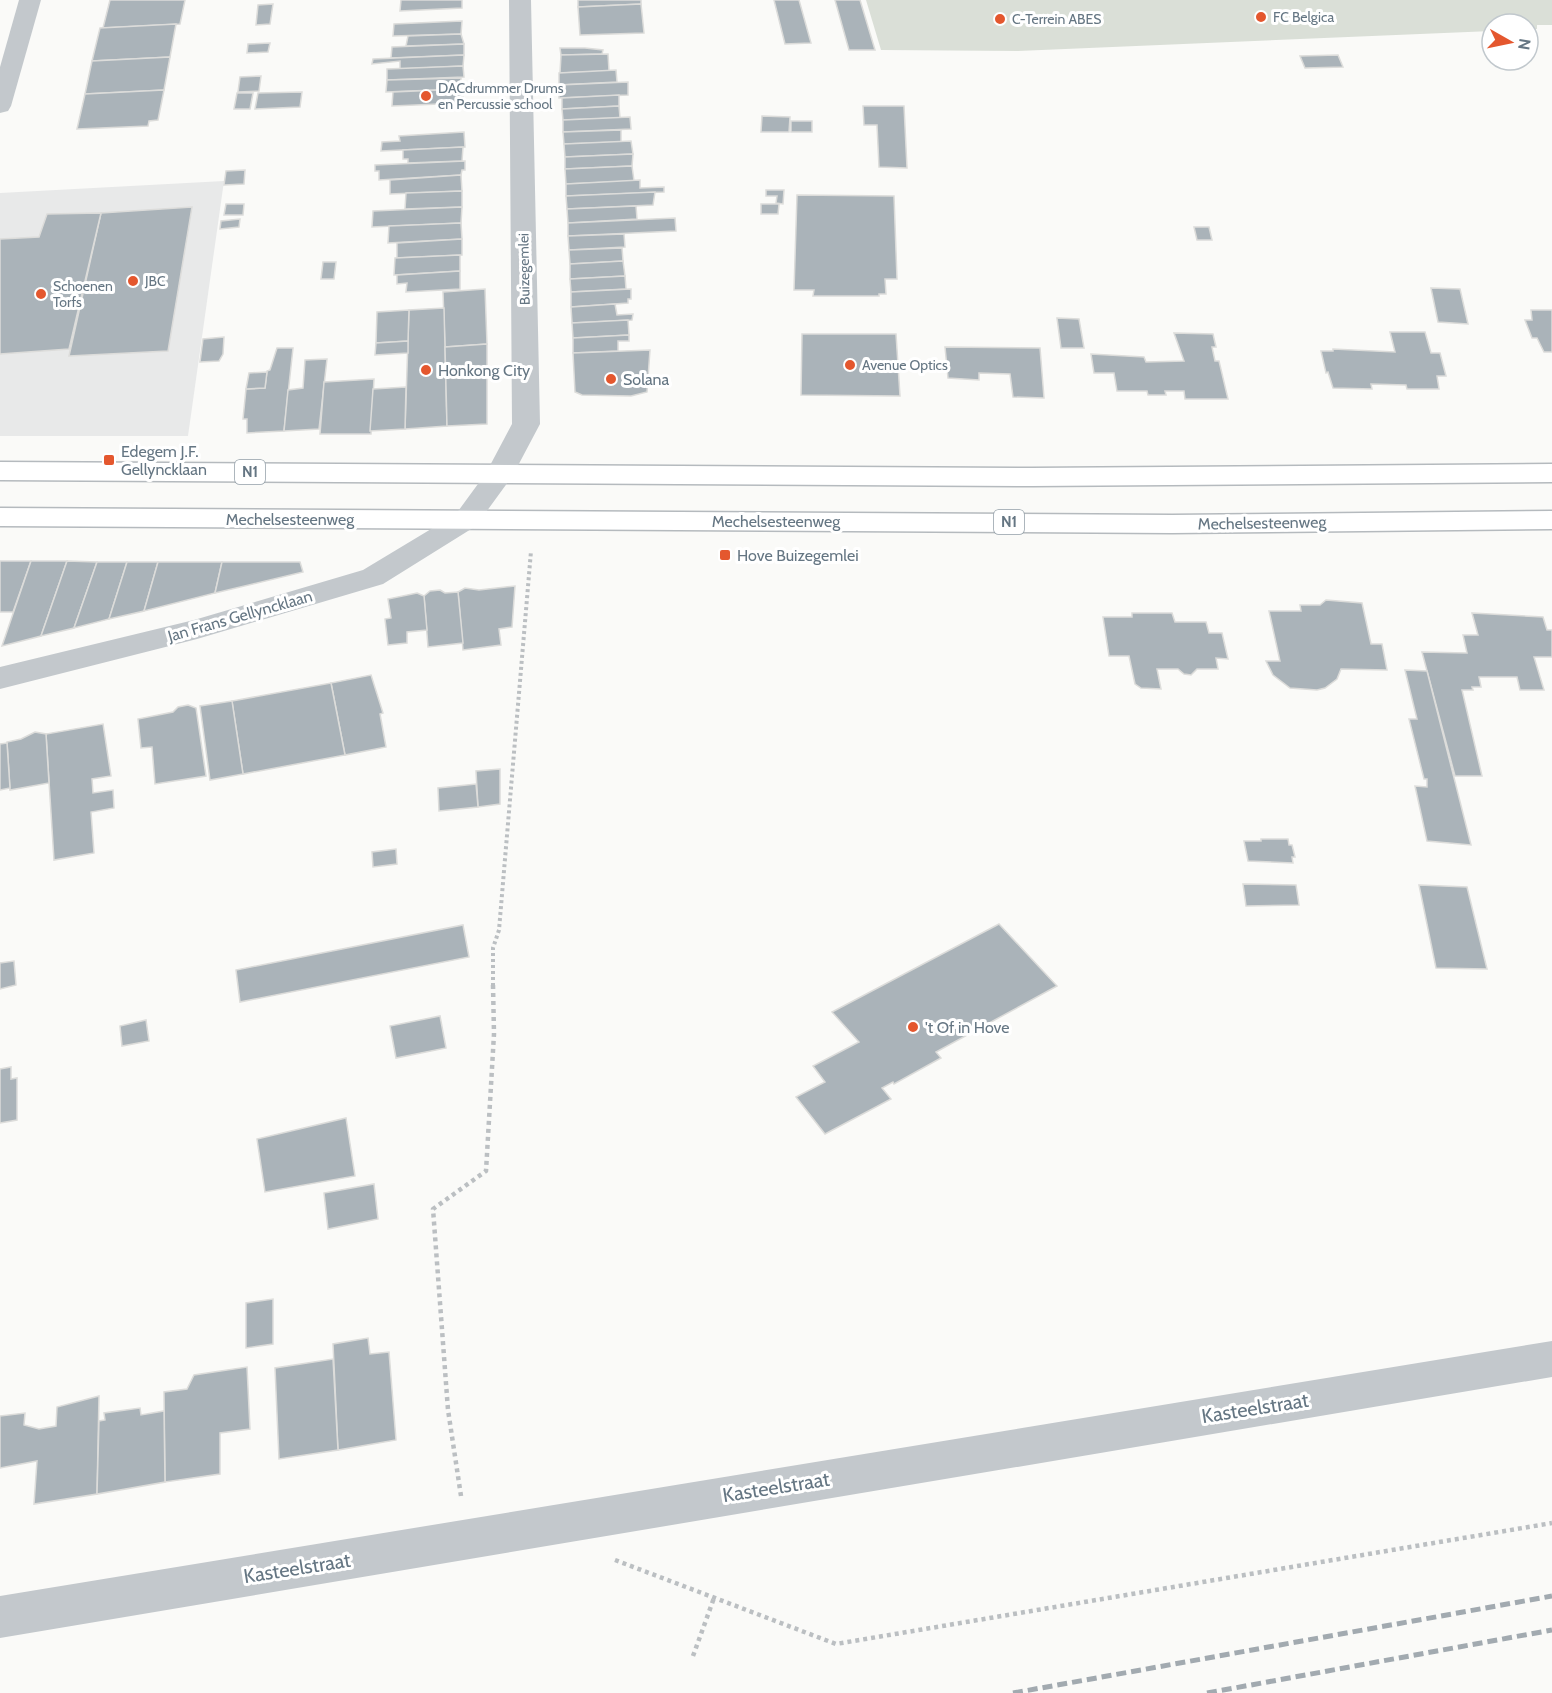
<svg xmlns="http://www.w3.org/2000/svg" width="1552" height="1693" font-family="Cabin,sans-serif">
<rect width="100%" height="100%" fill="#fafaf8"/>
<path fill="#e8e9e9" d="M 224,181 L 188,436 L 0,436 L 0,193 Z"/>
<path fill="#dadfd7" d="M 866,0 L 1552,0 L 1552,25 L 1537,25 L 1537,29 L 1528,29 L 1528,24 L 1492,24 L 1492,31 L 1018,51 L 881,50 Z"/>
<g fill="#aab3b9" stroke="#dcdcda" stroke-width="1.5">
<path d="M 110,0 L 185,0 L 180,24 L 103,28 Z"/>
<path d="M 401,0 L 462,0 L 462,8 L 400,11 Z"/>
<path d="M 578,0 L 641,0 L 641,4 L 578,7 Z"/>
<path d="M 774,0 L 799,0 L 811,43 L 785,44 Z"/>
<path d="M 835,0 L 860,0 L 875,50 L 849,50 Z"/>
<path d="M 273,4 L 270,24 L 256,25 L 258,5 Z"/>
<path d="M 641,4 L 644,33 L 580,35 L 578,7 Z"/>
<path d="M 462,21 L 461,34 L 393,36 L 394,24 Z"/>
<path d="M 176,24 L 170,57 L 92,61 L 100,28 Z"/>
<path d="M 461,34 L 464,44 L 406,46 L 408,36 Z"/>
<path d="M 270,43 L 268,52 L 247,53 L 248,44 Z"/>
<path d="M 464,44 L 464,55 L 391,58 L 392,47 Z"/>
<path d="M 560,48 L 585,48 L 603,50 L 602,54 L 561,55 Z"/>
<path d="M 608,54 L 609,71 L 560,73 L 561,55 Z"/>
<path d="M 464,55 L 463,66 L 400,69 L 400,61 L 372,64 L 373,59 Z"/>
<path d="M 1338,55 L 1343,67 L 1305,68 L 1300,56 Z"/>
<path d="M 170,57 L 164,90 L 85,94 L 92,61 Z"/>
<path d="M 463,66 L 464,77 L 387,80 L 387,69 Z"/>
<path d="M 616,70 L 617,82 L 559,85 L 559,73 Z"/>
<path d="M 261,76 L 259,91 L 238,92 L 240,77 Z"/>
<path d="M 461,78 L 460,89 L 386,92 L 387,80 Z"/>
<path d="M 628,82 L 628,95 L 559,98 L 559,85 Z"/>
<path d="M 463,89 L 463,103 L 392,106 L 393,92 Z"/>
<path d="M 164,90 L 158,120 L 149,121 L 148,126 L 77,129 L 85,94 Z"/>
<path d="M 302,92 L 300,107 L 255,109 L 258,93 Z"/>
<path d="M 237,93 L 253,93 L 250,109 L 234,109 Z"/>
<path d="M 619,95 L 619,106 L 562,109 L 562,98 Z"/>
<path d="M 619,106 L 620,118 L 563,120 L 562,109 Z"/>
<path d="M 863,106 L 904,106 L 907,168 L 879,167 L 877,125 L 864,125 Z"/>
<path d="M 762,116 L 790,117 L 789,132 L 761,132 Z"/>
<path d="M 630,117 L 631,129 L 563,132 L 563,120 Z"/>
<rect x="791" y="121" width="21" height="11"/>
<path d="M 621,130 L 621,142 L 564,144 L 563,132 Z"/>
<path d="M 464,132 L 465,147 L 381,151 L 382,142 L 400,141 L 399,136 Z"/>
<path d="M 631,141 L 633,154 L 565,157 L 564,144 Z"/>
<path d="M 463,147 L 462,161 L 408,163 L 408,159 L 403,159 L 403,150 Z"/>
<path d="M 633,154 L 632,166 L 565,169 L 565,157 Z"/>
<path d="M 465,161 L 465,170 L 462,170 L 461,175 L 379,180 L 379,171 L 375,171 L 375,165 Z"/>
<path d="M 632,166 L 634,181 L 566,184 L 565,169 Z"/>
<path d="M 245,170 L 244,184 L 224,185 L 226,171 Z"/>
<path d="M 461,175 L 462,191 L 390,194 L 390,180 Z"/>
<path d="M 640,180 L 640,188 L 664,187 L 664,192 L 566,196 L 566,184 Z"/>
<path d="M 766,190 L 784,190 L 783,204 L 776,203 L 777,196 L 766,196 Z"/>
<path d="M 462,191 L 462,207 L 405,209 L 406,193 Z"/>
<path d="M 655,192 L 653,205 L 567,209 L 566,196 Z"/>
<path d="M 797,195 L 894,196 L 897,279 L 885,279 L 886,294 L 879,294 L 879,296 L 813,296 L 814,290 L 794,290 Z"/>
<path d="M 226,204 L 244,204 L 243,215 L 224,215 Z"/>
<path d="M 761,204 L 779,204 L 778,214 L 761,214 Z"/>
<path d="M 636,206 L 637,219 L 568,223 L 567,209 Z"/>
<path d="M 192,207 L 168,351 L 69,356 L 101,213 Z"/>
<path d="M 462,207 L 461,223 L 372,227 L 373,211 Z"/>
<path d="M 101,213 L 69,349 L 0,354 L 0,239 L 39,237 L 47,214 Z"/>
<path d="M 675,218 L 676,231 L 568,236 L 568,223 Z"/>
<path d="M 240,219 L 239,227 L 220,229 L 221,221 Z"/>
<path d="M 461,223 L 462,239 L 388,243 L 389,226 Z"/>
<path d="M 1194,227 L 1209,227 L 1212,240 L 1197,240 Z"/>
<path d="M 624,234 L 625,247 L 569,250 L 568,236 Z"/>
<path d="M 462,239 L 462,255 L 397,258 L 397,243 Z"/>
<path d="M 622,248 L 623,261 L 570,264 L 569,250 Z"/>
<path d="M 460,255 L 460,271 L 394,275 L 395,258 Z"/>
<path d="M 623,261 L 625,276 L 570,279 L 570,264 Z"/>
<path d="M 323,262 L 336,262 L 334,279 L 321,279 Z"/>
<path d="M 460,271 L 460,289 L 406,292 L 407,283 L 397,284 L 397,275 Z"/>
<path d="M 625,276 L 626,289 L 571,292 L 570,279 Z"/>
<path d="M 1431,288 L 1460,289 L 1468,324 L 1438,322 Z"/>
<path d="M 485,289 L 487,344 L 445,347 L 443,292 Z"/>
<path d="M 631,289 L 631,299 L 628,299 L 628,303 L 571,307 L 571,292 Z"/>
<path d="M 615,304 L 617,315 L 633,314 L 632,320 L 572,323 L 571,307 Z"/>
<path d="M 444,308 L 447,426 L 405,429 L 409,310 Z"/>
<path d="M 409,310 L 408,341 L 376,343 L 377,312 Z"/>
<path d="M 1531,310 L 1552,310 L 1552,352 L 1544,352 L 1537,338 L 1532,338 L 1525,320 L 1532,320 Z"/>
<path d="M 1057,318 L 1079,319 L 1084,348 L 1061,348 Z"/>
<path d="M 628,320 L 629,335 L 573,338 L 572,323 Z"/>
<path d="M 1390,332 L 1425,332 L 1431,353 L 1440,353 L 1446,376 L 1437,376 L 1439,389 L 1407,389 L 1406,385 L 1371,384 L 1372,389 L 1333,388 L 1328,372 L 1326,373 L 1321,351 L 1333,351 L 1333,349 L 1395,352 Z"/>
<path d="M 1174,333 L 1213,334 L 1216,347 L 1212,347 L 1215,361 L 1219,361 L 1228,399 L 1185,399 L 1184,391 L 1165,391 L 1166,395 L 1148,395 L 1147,391 L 1117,391 L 1114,373 L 1094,373 L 1091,354 L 1144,357 L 1146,362 L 1184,361 Z"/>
<path d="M 802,334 L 896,334 L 900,396 L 801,395 Z"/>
<path d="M 629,335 L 629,341 L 618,341 L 618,351 L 573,353 L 573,338 Z"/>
<path d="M 224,337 L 223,354 L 219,361 L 200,362 L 203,339 Z"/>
<path d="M 408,341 L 408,353 L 375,355 L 376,343 Z"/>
<path d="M 487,344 L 487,424 L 447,426 L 445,347 Z"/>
<path d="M 945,347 L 1040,348 L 1044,398 L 1013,397 L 1010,374 L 979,373 L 979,380 L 948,378 Z"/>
<path d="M 277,348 L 293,348 L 284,431 L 247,433 L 247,419 L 243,419 L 246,389 L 265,388 L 267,371 L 270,370 Z"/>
<path d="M 650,350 L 647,392 L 631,396 L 582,395 L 575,392 L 573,353 Z"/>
<path d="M 327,359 L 319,429 L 284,431 L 288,390 L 303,388 L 305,360 Z"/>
<path d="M 267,372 L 265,388 L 246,389 L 249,373 Z"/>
<path d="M 374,379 L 371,434 L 320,434 L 324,382 Z"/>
<path d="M 406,387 L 405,429 L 370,431 L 373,389 Z"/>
<path d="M 0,561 L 31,561 L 13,612 L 0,612 Z"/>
<path d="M 31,561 L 67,561 L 41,636 L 2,646 Z"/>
<path d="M 67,561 L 97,562 L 74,628 L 41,636 Z"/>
<path d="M 97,562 L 127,562 L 109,619 L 74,628 Z"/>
<path d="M 127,562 L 158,562 L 144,611 L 109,619 Z"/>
<path d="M 158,562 L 222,562 L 215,593 L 144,611 Z"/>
<path d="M 222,562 L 300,562 L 303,572 L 215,593 Z"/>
<path d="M 515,586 L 512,627 L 499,629 L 501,645 L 463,650 L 458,592 L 465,588 L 479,590 Z"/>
<path d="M 440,590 L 445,593 L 458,592 L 463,643 L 428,647 L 424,596 L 430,591 Z"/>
<path d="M 417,593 L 424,596 L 427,630 L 407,632 L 407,643 L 388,645 L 385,619 L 391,618 L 388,599 Z"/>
<path d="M 1326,600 L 1362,603 L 1371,644 L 1382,644 L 1387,670 L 1341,669 L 1337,679 L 1325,688 L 1317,690 L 1290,688 L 1273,675 L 1266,661 L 1280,661 L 1269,611 L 1301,611 L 1300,605 L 1320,605 Z"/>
<path d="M 1132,613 L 1172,613 L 1175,622 L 1206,622 L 1209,633 L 1222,633 L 1228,659 L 1216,658 L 1218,669 L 1197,669 L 1191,675 L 1184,674 L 1178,669 L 1157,669 L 1161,689 L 1141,688 L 1135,684 L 1129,656 L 1109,656 L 1103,617 L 1132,617 Z"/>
<path d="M 1472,613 L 1543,617 L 1547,630 L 1552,630 L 1552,657 L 1534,657 L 1544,690 L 1520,690 L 1517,677 L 1479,677 L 1481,687 L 1472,687 L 1473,690 L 1462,690 L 1482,776 L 1455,776 L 1422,652 L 1467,653 L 1463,635 L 1478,635 Z"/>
<path d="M 1405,670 L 1427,671 L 1471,845 L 1427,841 L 1415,786 L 1427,787 L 1427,779 L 1424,779 L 1409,719 L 1417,719 Z"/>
<path d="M 371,675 L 383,713 L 380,714 L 386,747 L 345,755 L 331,683 Z"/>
<path d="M 331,683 L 345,755 L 243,774 L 232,701 Z"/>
<path d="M 232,701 L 243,774 L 210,780 L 200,706 Z"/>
<path d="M 188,705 L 196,708 L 206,776 L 155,784 L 152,747 L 141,748 L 138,719 L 173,712 L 178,707 Z"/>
<path d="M 103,724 L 111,776 L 92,779 L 93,793 L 113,790 L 114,808 L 91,812 L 94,853 L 54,860 L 46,734 Z"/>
<path d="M 35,732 L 46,734 L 49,783 L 10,790 L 7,742 L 21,739 Z"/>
<path d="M 7,743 L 10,788 L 0,790 L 0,744 Z"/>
<path d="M 500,769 L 500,804 L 478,807 L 476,771 Z"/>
<path d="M 476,784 L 478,807 L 439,811 L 438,788 Z"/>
<path d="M 1261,839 L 1288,839 L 1289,845 L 1292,845 L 1295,857 L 1292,857 L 1293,863 L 1248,861 L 1244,841 L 1261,841 Z"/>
<path d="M 396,849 L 397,864 L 373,867 L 372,852 Z"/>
<path d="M 1243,884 L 1296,885 L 1299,905 L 1246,906 Z"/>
<path d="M 1419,885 L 1467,887 L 1487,969 L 1436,968 Z"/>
<path d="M 999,924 L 1057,986 L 936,1052 L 941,1058 L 894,1084 L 893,1082 L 882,1088 L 891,1099 L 825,1134 L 796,1097 L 825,1082 L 813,1066 L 859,1042 L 832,1012 Z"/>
<path d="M 463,925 L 469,957 L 240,1002 L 236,970 Z"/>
<path d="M 14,961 L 16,985 L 0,989 L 0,963 Z"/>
<path d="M 440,1016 L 446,1048 L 396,1058 L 390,1026 Z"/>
<path d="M 146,1020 L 149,1041 L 122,1046 L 120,1026 Z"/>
<path d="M 11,1067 L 11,1079 L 17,1078 L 17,1120 L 0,1123 L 0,1069 Z"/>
<path d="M 346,1118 L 355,1176 L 265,1192 L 257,1139 Z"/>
<path d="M 374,1184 L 378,1219 L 328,1229 L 324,1193 Z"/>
<path d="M 273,1299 L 273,1344 L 246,1348 L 246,1303 Z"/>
<path d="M 368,1338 L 370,1354 L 389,1352 L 396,1440 L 338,1450 L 333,1344 Z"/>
<path d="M 333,1359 L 338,1450 L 279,1459 L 275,1368 Z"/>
<path d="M 247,1367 L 250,1429 L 220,1433 L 220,1474 L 165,1482 L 164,1392 L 187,1389 L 194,1375 Z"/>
<path d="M 99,1396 L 97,1494 L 34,1504 L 37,1461 L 0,1468 L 0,1416 L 25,1413 L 24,1425 L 39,1429 L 56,1426 L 57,1407 Z"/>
<path d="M 140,1408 L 141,1415 L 164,1411 L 165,1482 L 97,1494 L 99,1421 L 105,1420 L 104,1413 Z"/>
</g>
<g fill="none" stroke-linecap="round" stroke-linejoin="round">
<g stroke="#b5babe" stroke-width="3">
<g id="primary">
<path d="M 0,462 L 1032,468 L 1552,464 L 1552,482 L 1032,486 L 0,480 Z"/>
<path d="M 0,508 L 1172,515 L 1552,511 L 1552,529 L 1172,533 L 0,526 Z"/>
</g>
</g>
<path stroke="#bbbfc2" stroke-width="4" stroke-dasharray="3 3" stroke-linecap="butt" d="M 493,986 L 493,948 L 499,930 L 531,551"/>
<g stroke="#bbbfc2" stroke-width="4.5" stroke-dasharray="4 4" stroke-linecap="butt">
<path d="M 461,1496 L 448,1410 L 433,1209 L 486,1171 L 494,1034 L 493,985"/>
<path d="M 615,1560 L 836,1644 L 1552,1523"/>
<path d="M 693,1656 L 714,1598"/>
</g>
<g fill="#c3c8cc" fill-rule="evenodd">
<path d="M 19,0 L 41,0 L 11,106 L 8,111 L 0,113 L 0,67 Z"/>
<path d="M 509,0 L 531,0 L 540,424 L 513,475 L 476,526 L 383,584 L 197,639 L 0,689 L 0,667 L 194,620 L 363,570 L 456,514 L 486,473 L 512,424 Z"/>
<path d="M 1552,1341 L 1552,1377 L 0,1638 L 0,1596 Z"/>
</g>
<use href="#primary" fill="#fff" fill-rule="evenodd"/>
<g stroke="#a2aab0" stroke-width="5" stroke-dasharray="10 5" stroke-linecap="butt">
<path d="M 1013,1693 L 1552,1596"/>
<path d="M 1207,1693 L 1552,1630"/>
</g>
</g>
<g fill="#e4572e" stroke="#fff" stroke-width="2">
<circle cx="1261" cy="17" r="6"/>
<circle cx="1000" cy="19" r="6"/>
<circle cx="426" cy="96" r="6"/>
<circle cx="133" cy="281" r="6"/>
<circle cx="41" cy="294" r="6"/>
<circle cx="850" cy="365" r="6"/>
<circle cx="426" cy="370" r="6"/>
<circle cx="611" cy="379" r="6"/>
<rect x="103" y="454" width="12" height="12" rx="3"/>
<rect x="719" y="549" width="12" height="12" rx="3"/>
<circle cx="913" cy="1027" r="6"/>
</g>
<g text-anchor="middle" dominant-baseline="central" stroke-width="6" stroke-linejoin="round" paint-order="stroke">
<g font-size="14" fill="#657683" stroke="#fff" text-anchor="start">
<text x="1273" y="17">FC Belgica</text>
<text x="1012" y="19">C-Terrein ABES</text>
<text x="438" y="88">DACdrummer Drums<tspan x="438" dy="16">en Percussie school</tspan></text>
<text x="145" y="281">JBC</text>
<text x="53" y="286">Schoenen<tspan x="53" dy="16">Torfs</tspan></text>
<text x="862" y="365">Avenue Optics</text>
</g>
<g font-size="14" fill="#657683" stroke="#fff">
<text transform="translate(524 269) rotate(-91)">Buizegemlei</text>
</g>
<g fill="#fff" stroke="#939fa8" stroke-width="1.5">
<rect x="235" y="460" width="30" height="24" rx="4.5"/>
<rect x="994" y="510" width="30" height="24" rx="4.5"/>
</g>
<g font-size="15" font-weight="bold" fill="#657683">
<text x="250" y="472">N1</text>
<text x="1009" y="522">N1</text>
</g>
<g font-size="16" fill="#657683" stroke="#fff" text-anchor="start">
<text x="438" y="370">Honkong City</text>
<text x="623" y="379">Solana</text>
<text x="121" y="451">Edegem J.F.<tspan x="121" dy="18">Gellyncklaan</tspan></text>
<text x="737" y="555">Hove Buizegemlei</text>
<text x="925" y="1027">'t Of in Hove</text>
</g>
<g font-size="16" fill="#657683" stroke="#fff">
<text x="290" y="519">Mechelsesteenweg</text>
<text x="776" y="521">Mechelsesteenweg</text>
<text transform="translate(1262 523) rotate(-1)">Mechelsesteenweg</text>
<text transform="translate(240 616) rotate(-16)">Jan Frans Gellyncklaan</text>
</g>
<g font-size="20" fill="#657683" stroke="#fff">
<text transform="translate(1255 1408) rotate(-9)">Kasteelstraat</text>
<text transform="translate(776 1487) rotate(-9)">Kasteelstraat</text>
<text transform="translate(297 1568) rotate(-9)">Kasteelstraat</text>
</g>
</g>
<g transform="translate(1510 42) rotate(99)"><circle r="28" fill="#ffffff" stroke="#c1c8cd" stroke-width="1.5"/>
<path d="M0-4.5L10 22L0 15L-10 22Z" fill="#e4572e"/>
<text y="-9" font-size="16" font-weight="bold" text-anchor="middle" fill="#657683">N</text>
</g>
</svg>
